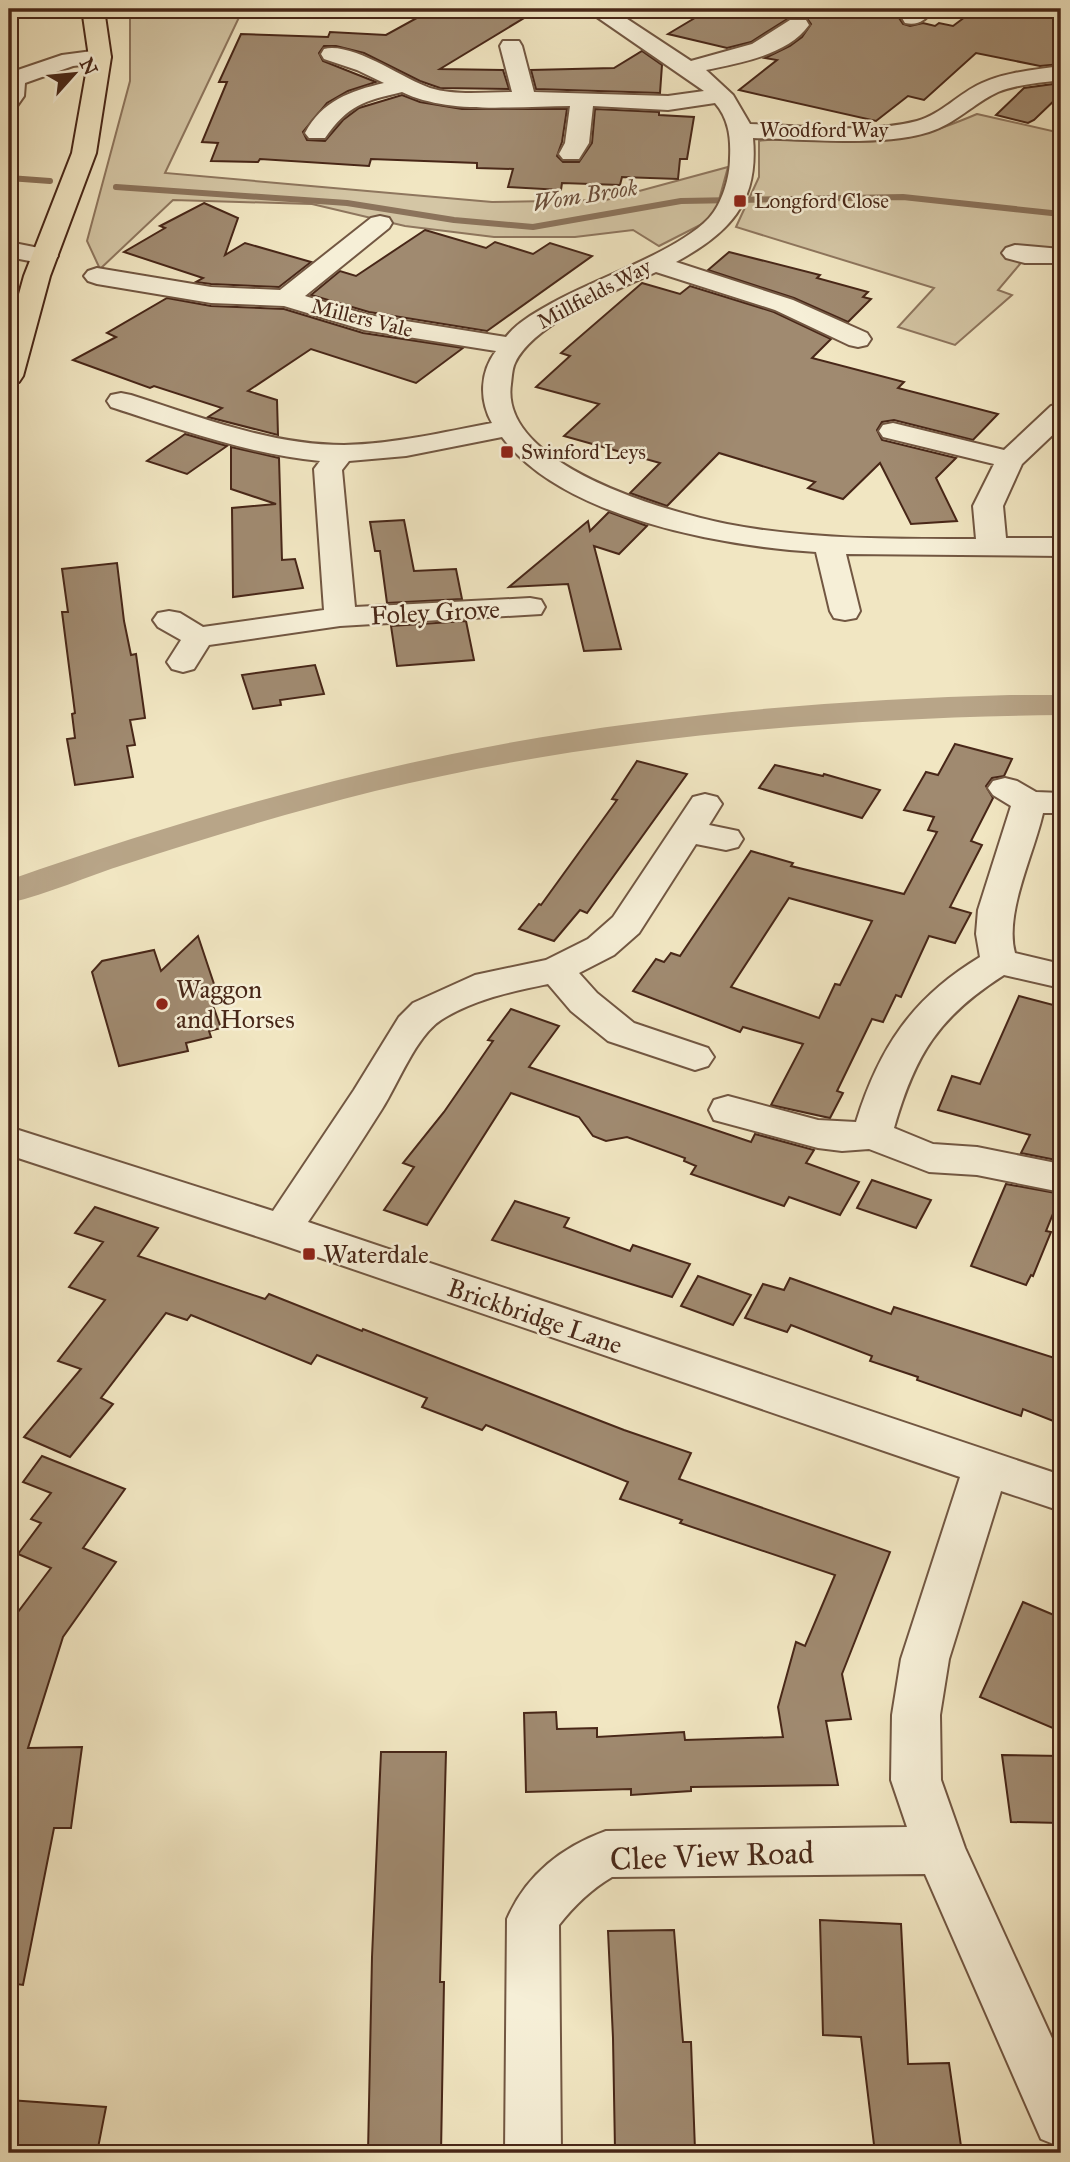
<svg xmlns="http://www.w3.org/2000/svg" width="1070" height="2162" font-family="'IM FELL Great Primer',serif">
<rect width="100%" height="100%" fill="#f1e6c2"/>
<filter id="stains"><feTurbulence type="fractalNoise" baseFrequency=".00286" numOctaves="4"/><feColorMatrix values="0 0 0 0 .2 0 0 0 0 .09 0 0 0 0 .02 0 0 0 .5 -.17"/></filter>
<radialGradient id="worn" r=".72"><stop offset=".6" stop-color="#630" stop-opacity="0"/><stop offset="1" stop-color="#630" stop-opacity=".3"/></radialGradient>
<g fill="#d4c6a5" stroke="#8e765e" stroke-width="2">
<path d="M 130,9 L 243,9 L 165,173 L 492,202 L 606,200 L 728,167 L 714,218 L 659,246 L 633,230 L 575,237 L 494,237 L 405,226 L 312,204 L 173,200 L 100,269 L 87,241 L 130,81 Z"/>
<path d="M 977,114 L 1061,133 L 1061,250 L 1014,251 L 1020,264 L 998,290 L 1012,295 L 955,345 L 898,327 L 934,288 L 736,227 L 759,177 L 759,141 C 793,136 817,141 851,142 C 902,142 930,134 977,114 Z"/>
</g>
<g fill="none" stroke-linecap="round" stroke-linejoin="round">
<g stroke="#8b735b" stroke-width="6">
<path d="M 9,178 L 50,181"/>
<path d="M 116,187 L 347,203 L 454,220 L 533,227 L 681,201 L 903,197 L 1061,214"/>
</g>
<path fill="#b8a588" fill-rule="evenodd" d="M 1010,695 L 1061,695 L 1061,715 C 832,718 599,737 375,791 C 291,812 209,837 126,864 C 87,876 49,894 9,903 L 9,880 C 154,829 302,785 452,754 C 635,716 824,700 1010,695 Z"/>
</g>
<g fill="#a08a70" stroke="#482718" stroke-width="2" fill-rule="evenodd">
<path d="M 433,9 L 539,9 L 440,69 L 503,70 L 509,89 L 440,88 L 420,81 L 364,53 L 336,46 L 324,46 L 319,53 L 323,61 L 376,82 L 348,91 L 327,103 L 303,132 L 307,140 L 325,141 L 343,120 L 359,108 L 402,95 L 420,102 L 462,109 L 567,109 L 562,142 L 557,156 L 563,162 L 579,162 L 592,143 L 595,109 L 659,112 L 659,115 L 694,117 L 687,159 L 680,159 L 678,179 L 622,177 L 620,185 L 562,183 L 561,190 L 508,187 L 513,169 L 477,168 L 477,163 L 371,159 L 369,166 L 260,159 L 258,162 L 211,161 L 218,143 L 202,142 L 227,82 L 219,82 L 241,34 L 328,37 L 330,32 L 386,35 Z"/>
<path d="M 710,9 L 858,9 L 899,18 L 903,24 L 910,26 L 923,23 L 935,26 L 939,23 L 953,26 L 969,14 L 973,14 L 980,9 L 1061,9 L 1061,64 L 1040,66 L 976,53 L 924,100 L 908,96 L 876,121 L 739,90 L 777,60 L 765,58 L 790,46 L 802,37 L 811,24 L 806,17 L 789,18 L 751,42 L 727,48 L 668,34 Z"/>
<path d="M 642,51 L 662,65 L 660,93 L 536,89 L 531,70 L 614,68 Z"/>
<path d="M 1061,83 L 1061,94 L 1034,120 L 1028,123 L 996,115 L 1024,88 Z"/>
<path d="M 204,203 L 238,218 L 225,255 L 245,243 L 311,262 L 279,287 L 211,284 L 196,282 L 203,278 L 124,252 L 165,228 L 160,226 Z"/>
<path d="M 425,230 L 486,248 L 495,242 L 533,254 L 550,243 L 592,256 L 487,331 L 369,312 L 311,295 L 340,271 L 356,276 Z"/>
<path d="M 729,252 L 820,275 L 817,278 L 868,292 L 863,297 L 871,299 L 848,322 L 794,298 L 708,270 Z"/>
<path d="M 642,283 L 680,294 L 690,286 L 774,312 L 831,339 L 812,358 L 904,382 L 898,388 L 998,414 L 973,440 L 894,420 L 882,422 L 877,430 L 882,440 L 956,458 L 936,478 L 957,521 L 911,524 L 880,463 L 843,499 L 808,488 L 815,482 L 719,453 L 667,506 L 630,493 L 660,463 L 564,436 L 599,404 L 536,387 L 570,356 L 561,353 Z"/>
<path d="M 167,298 L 211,306 L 284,309 L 363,333 L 463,348 L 416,383 L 311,349 L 248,391 L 277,400 L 278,435 L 208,417 L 222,408 L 154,386 L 150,388 L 73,360 L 116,337 L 107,333 Z"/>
<path d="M 185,434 L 227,446 L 187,474 L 147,461 Z"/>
<path d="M 231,447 L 279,458 L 282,560 L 295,559 L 303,588 L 233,597 L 232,508 L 276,504 L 231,489 Z"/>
<path d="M 609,512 L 647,526 L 619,554 L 594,546 L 621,649 L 584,651 L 568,584 L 509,587 L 588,521 L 590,531 Z"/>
<path d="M 404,520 L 414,571 L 456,569 L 462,599 L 387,603 L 380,551 L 375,551 L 370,522 Z"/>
<path d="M 117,563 L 124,621 L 131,655 L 136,654 L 145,718 L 130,720 L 135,745 L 127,746 L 133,777 L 75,785 L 67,739 L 75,738 L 72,714 L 75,713 L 62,612 L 68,612 L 62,569 Z"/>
<path d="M 466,621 L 474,660 L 397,666 L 391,626 Z"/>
<path d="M 315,665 L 324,694 L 280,700 L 281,705 L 253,709 L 242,675 Z"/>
<path d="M 955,744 L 1012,759 L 1004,776 L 992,778 L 986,786 L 993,798 L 971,841 L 982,845 L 950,907 L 971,913 L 955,943 L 929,936 L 901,997 L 896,995 L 883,1022 L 872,1019 L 837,1091 L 843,1093 L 830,1118 L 771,1105 L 803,1044 L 743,1027 L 740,1032 L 633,991 L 656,959 L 664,962 L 671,953 L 680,956 L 751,851 L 793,863 L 791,866 L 904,894 L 937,832 L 928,830 L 934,817 L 904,810 L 926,772 L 938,775 ZM 789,898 L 872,921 L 840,985 L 835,984 L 819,1018 L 731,987 Z"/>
<path d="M 637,761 L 687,774 L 587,913 L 580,910 L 554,941 L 519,929 L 539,904 L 541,905 L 617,800 L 612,799 Z"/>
<path d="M 775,765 L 823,776 L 824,774 L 880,790 L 862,818 L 759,788 Z"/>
<path d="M 198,936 L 215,987 L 207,989 L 221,1028 L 209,1031 L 211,1037 L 186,1043 L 188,1051 L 119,1066 L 92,972 L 102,961 L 154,950 L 161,971 Z"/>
<path d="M 1019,996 L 1061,1007 L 1061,1161 L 1021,1153 L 1030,1135 L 938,1110 L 952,1076 L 980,1084 Z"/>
<path d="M 511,1009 L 559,1026 L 529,1067 L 751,1142 L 755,1134 L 814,1150 L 806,1163 L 859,1182 L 840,1215 L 789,1197 L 784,1206 L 691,1174 L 696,1166 L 684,1161 L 685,1158 L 627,1137 L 606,1141 L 593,1136 L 579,1117 L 511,1093 L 427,1225 L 384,1210 L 414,1167 L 403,1163 L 444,1112 L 493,1041 L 488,1040 Z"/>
<path d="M 872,1180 L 931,1200 L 916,1228 L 857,1208 Z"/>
<path d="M 1006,1184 L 1061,1194 L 1046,1231 L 1051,1232 L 1033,1276 L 1031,1275 L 1026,1285 L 971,1266 Z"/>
<path d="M 515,1201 L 569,1218 L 564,1227 L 630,1251 L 633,1245 L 690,1264 L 672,1297 L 492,1240 Z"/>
<path d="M 95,1207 L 158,1228 L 138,1256 L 265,1299 L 269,1294 L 362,1331 L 363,1329 L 624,1430 L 691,1453 L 679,1479 L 890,1552 L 842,1674 L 851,1719 L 826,1721 L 838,1785 L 691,1787 L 691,1791 L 631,1795 L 631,1789 L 526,1792 L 524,1713 L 556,1712 L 557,1729 L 597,1728 L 597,1737 L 684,1732 L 685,1740 L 783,1737 L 778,1707 L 796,1642 L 805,1646 L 835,1575 L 680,1523 L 682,1520 L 620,1499 L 628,1482 L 486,1425 L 482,1430 L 422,1407 L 427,1398 L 317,1355 L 311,1364 L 191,1315 L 187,1320 L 166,1313 L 101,1398 L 113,1404 L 70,1457 L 24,1437 L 81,1369 L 58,1361 L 105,1300 L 69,1287 L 103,1242 L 75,1233 Z"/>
<path d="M 698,1276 L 751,1295 L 733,1325 L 681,1306 Z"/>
<path d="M 790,1278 L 891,1314 L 894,1307 L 1061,1360 L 1061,1424 L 1023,1409 L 1021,1416 L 917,1380 L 918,1377 L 870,1361 L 872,1356 L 791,1325 L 787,1332 L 745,1318 L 763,1284 L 784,1290 Z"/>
<path d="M 42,1456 L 125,1489 L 83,1548 L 116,1562 L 63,1637 L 28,1748 L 82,1747 L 71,1828 L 54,1828 L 23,1985 L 9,1983 L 9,1630 L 12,1620 L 51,1568 L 18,1554 L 41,1523 L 31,1519 L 51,1493 L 23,1482 Z"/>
<path d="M 1023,1602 L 1061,1618 L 1061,1713 L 1055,1729 L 980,1697 Z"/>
<path d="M 381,1752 L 446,1752 L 440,1982 L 444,1982 L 441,2153 L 368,2153 L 372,1957 Z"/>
<path d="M 1002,1755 L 1061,1756 L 1061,1823 L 1011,1822 Z"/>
<path d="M 820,1920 L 901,1924 L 908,2064 L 949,2063 L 962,2153 L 875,2153 L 861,2037 L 823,2035 Z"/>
<path d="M 674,1930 L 683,2042 L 691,2042 L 695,2150 L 615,2150 L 613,2038 L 608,1931 Z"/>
<path d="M 9,2100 L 106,2107 L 97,2153 L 9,2149 Z"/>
</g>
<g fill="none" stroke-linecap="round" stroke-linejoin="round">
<g stroke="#725742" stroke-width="4">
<g id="minor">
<path d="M 588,9 L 612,9 L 691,61 L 752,44 L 790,20 L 806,20 L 809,25 C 788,55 739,63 706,70 L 733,95 L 750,124 C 802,126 867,134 917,121 C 942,114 959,93 982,83 C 1006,72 1035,70 1061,66 L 1061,80 C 1040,83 1018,84 998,92 C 974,103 955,124 929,132 C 882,147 803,139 753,138 C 759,203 729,233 676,262 L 793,300 L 867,333 L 871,339 L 867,345 L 858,347 L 849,345 L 775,310 L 656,272 C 616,290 534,323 515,363 C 512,369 512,377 511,384 C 499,465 668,512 727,524 C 808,540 894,539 976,539 L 973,506 L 994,464 L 883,437 L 879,431 L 883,425 L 893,423 L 1004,450 L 1051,406 L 1061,404 L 1061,427 L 1022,464 L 1003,506 L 1006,538 L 1061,538 L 1061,556 L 846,554 L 860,611 L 856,618 L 845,620 L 834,618 L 830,611 L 816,552 C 722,546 562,518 502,437 L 406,456 L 349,461 L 342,470 L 355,607 L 530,598 L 541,600 L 545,607 L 541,614 L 340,626 L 209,645 L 194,669 L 183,672 L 172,669 L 167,662 L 181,640 L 158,627 L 153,620 L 158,613 L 169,611 L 180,613 L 203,627 L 324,610 L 314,469 L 320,461 C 248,454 179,429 111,407 L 107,401 L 111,395 L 121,393 L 131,395 C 200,417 271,445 344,445 C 394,444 444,432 492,423 C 479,400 480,372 496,351 L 364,330 L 284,306 L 211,303 L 97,284 L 88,281 L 84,276 L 88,271 L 97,268 L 211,287 L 280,290 L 371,218 L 380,216 L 389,218 L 392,223 L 389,228 L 305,296 L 368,315 L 506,337 C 517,322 538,311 554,302 C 597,278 677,252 709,218 C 722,204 730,177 730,158 C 731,138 729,119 715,103 L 668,110 L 593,106 L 589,143 L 579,159 L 563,159 L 559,154 L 565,143 L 570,106 C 518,106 449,115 402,92 C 364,101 348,105 325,138 L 309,138 L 305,133 C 322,101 350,91 384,83 L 357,70 L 324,59 L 321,54 L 324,49 C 353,42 403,79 430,88 C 456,96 486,92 512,92 L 500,46 L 503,41 L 519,41 L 522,46 L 534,92 L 668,96 L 704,91 L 591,13 Z"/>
<path d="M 911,9 L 934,9 C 926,20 918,26 905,23 L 902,18 Z"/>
<path d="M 100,50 L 108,52 L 111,57 L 108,62 L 73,66 L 25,83 L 24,96 L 17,106 L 9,108 L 9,73 L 62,55 Z"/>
<path d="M 9,242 L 54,251 L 58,256 L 54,261 L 45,264 L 9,257 Z"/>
<path d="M 1015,245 L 1061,249 L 1061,263 L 1025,263 L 1006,258 L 1002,253 L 1006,248 Z"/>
<path d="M 1005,778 L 1017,781 L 1036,792 L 1061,793 L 1061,813 L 1043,813 C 1034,854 1004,913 1015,953 L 1061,964 L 1061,988 L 1004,975 C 938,1017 915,1055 894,1128 L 933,1144 L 977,1147 L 1061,1164 L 1061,1192 L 977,1175 L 929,1172 L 869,1149 L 842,1151 L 818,1148 L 714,1120 L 709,1110 L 714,1100 L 728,1096 L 818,1120 L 856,1122 C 879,1048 912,998 980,957 L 976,934 L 978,910 L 1011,806 L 993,795 L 988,788 L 993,781 Z"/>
<path d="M 705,794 L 717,797 L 722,804 L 709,825 L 738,831 L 743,839 L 738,847 L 726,850 L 696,844 L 639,933 L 614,955 L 579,973 L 597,993 L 634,1023 L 708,1048 L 714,1057 L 708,1066 L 695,1070 L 608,1041 L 571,1011 L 548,984 C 510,992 474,999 441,1020 C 416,1036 398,1084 382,1109 C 358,1147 333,1185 308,1222 L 1061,1475 L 1061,1511 L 1001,1491 L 949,1659 L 940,1715 L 941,1780 L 965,1848 L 1061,2058 L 1061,2147 L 1041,2139 L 925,1874 L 612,1877 C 590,1890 574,1906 559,1925 L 561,2153 L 505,2153 L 507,1919 C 526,1875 562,1847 606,1831 L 907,1827 L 891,1780 L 892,1715 L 901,1659 L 960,1477 L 268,1240 L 9,1155 L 9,1127 L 273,1211 L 354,1090 L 399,1017 L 413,1003 L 475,975 L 546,960 L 588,939 L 613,917 L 693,797 Z"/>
</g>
</g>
<g stroke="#482718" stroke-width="4">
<path id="major" d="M 82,9 L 104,9 L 111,57 L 96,153 L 50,276 L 23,376 L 19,382 L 9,384 L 9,330 L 24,276 L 72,153 L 89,57 Z"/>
</g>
<use href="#minor" fill="#f6efd7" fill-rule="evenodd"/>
<use href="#major" fill="#f1e6c2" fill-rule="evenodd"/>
</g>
<g fill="#8f2418" stroke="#f6efd7" stroke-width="2.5">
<rect x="733" y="194" width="14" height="14" rx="3.5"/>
<rect x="500" y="445" width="14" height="14" rx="3.5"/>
<circle cx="162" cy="1004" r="7"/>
<rect x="302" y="1247" width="14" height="14" rx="3.5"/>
</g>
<g text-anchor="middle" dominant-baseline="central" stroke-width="5" stroke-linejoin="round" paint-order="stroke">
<g font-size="21" fill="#482718" stroke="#f6efd7">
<text x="824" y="130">Woodford Way</text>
<text transform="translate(594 294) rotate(-28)">Millfields Way</text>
<text transform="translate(362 318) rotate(14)">Millers Vale</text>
</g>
<g font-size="21" fill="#482718" stroke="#f6efd7" text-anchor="start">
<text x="754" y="201">Longford Close</text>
<text x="521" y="452">Swinford Leys</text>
</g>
<g font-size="23" font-style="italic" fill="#6a4d3a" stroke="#f6efd7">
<text transform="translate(585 195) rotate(-9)">Wom Brook</text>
</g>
<g font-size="26" fill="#482718" stroke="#f6efd7">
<text transform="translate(435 612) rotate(-3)">Foley Grove</text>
<text transform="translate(535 1316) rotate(19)">Brickbridge Lane</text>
</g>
<g font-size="26" fill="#482718" stroke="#f6efd7" text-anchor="start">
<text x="176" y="989">Waggon<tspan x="176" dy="30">and Horses</tspan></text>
<text x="323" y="1254">Waterdale</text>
</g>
<g font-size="32" fill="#482718" stroke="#f6efd7">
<text transform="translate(712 1856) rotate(-2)">Clee View Road</text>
</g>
</g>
<rect width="1070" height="2162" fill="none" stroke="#f1e6c2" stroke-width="35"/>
<rect x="10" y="10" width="1049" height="2141" fill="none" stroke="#482718" stroke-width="3.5"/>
<rect x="18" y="18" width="1035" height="2127" fill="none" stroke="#482718" stroke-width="2"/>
<g transform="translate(74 74) rotate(63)" stroke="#f6efd7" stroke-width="5" paint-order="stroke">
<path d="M0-5L12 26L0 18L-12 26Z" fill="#482718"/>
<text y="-10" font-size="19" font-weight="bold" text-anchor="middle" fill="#482718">N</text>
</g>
<rect width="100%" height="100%" filter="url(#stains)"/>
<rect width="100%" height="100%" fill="url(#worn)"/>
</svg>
